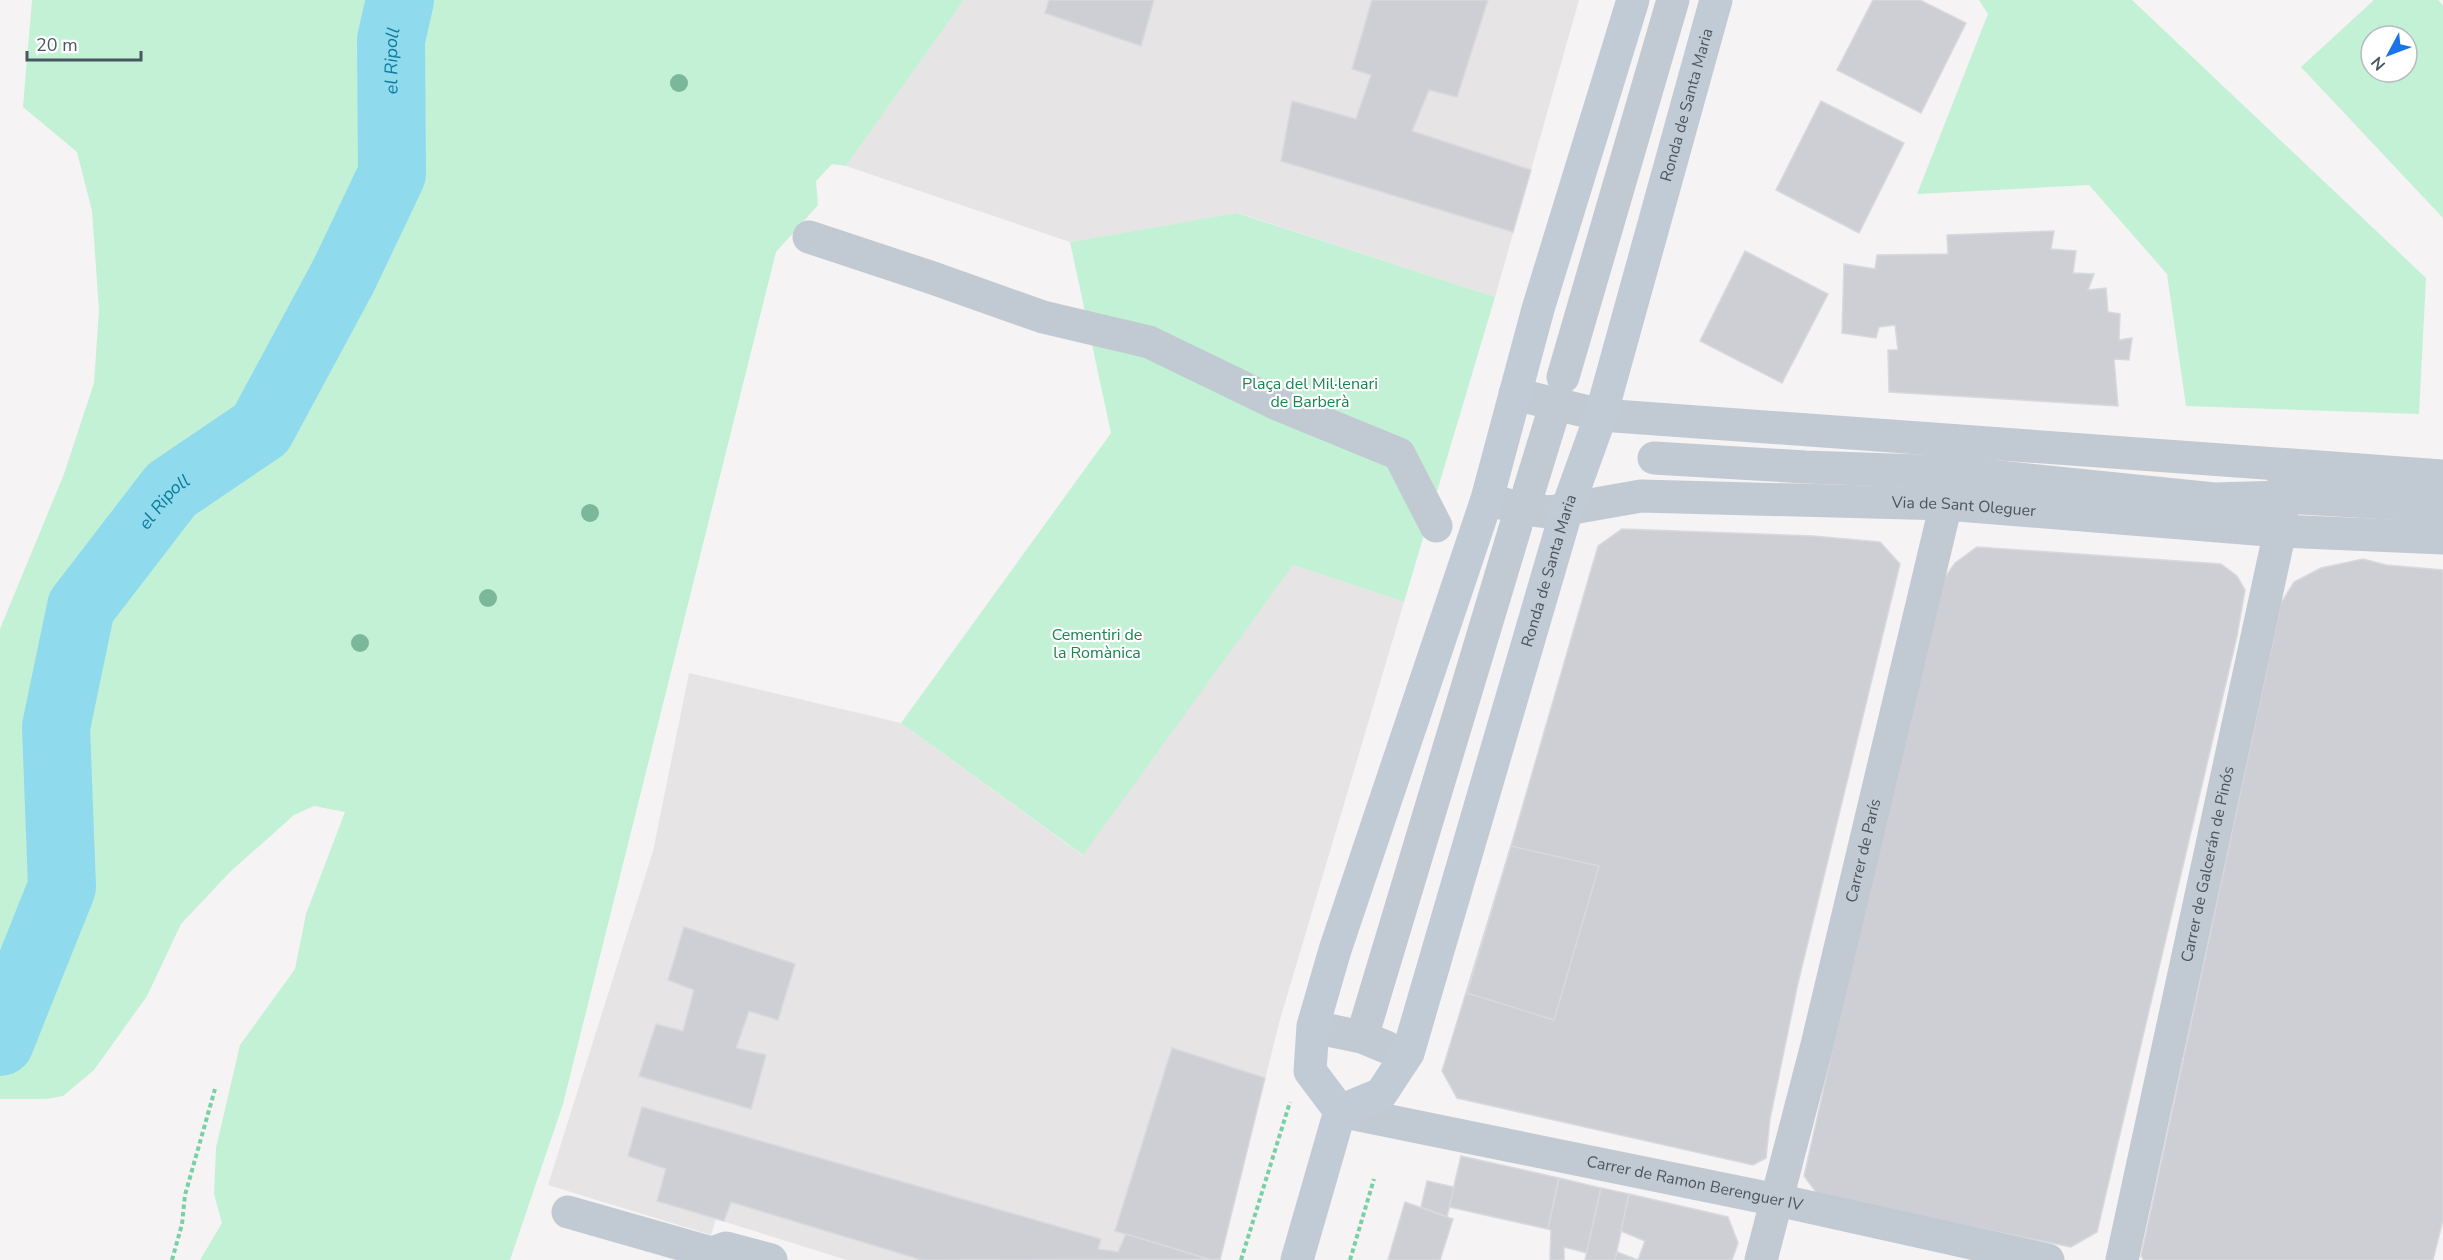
<svg xmlns="http://www.w3.org/2000/svg" width="2443" height="1260" font-family="'Nunito Sans',sans-serif">
<rect width="100%" height="100%" fill="#f5f3f3"/>
<g fill="#e6e4e5">
<path d="M 964,0 L 1579,0 L 1495,297 L 1238,213 L 1070,242 L 846,166 Z"/>
<path d="M 1293,565 L 1404,602 L 1279,1023 L 1220,1260 L 847,1260 L 716,1219 L 711,1235 L 548,1185 L 653,851 L 689,673 L 901,723 L 1082,855 Z"/>
</g>
<g fill="#c3f1d5" fill-rule="evenodd">
<path d="M 32,0 L 964,0 L 846,166 L 832,164 L 816,181 L 818,205 L 776,252 L 563,1104 L 510,1260 L 200,1260 L 222,1223 L 214,1194 L 216,1148 L 240,1045 L 295,969 L 306,914 L 345,812 L 314,806 L 294,815 L 230,872 L 181,924 L 147,996 L 94,1070 L 63,1096 L 46,1099 L 0,1099 L 0,629 L 64,474 L 94,383 L 99,310 L 92,211 L 77,152 L 23,107 Z"/>
<path d="M 1979,0 L 2132,0 L 2426,278 L 2419,414 L 2186,406 L 2167,274 L 2089,185 L 1917,194 L 1988,14 Z"/>
<path d="M 2374,0 L 2438,0 L 2443,5 L 2443,218 L 2301,67 ZM 2371,36 L 2407,36 L 2407,72 L 2371,72 Z"/>
<path d="M 1237,213 L 1495,297 L 1404,602 L 1293,565 L 1083,855 L 901,723 L 1111,433 L 1070,242 Z"/>
</g>
<g fill="none" stroke-linecap="round" stroke-linejoin="round">
<path stroke="#90daee" stroke-width="68" id="s1" d="M 0,1042 L 62,887 L 56,727 L 81,607 L 171,490 L 261,429 L 344,275 L 392,174 L 391,40 L 400,0"/>
</g>
<g fill="#cdcfd5" stroke="#d7d9de" stroke-width="1.5">
<path d="M 1049,0 L 1154,0 L 1141,46 L 1045,13 Z"/>
<path d="M 1372,0 L 1488,0 L 1457,97 L 1429,90 L 1412,131 L 1531,170 L 1513,232 L 1281,161 L 1292,101 L 1356,119 L 1371,75 L 1352,69 Z"/>
<path d="M 1873,0 L 1920,0 L 1966,23 L 1921,113 L 1837,70 Z"/>
<path d="M 1821,101 L 1904,143 L 1859,233 L 1776,190 Z"/>
<path d="M 2054,231 L 2051,249 L 2076,251 L 2073,273 L 2094,274 L 2088,290 L 2106,288 L 2108,312 L 2120,314 L 2119,340 L 2132,338 L 2129,360 L 2114,359 L 2118,406 L 1889,392 L 1888,350 L 1898,350 L 1895,325 L 1879,327 L 1876,338 L 1842,333 L 1844,264 L 1875,269 L 1877,255 L 1948,254 L 1947,235 Z"/>
<path d="M 1745,251 L 1828,294 L 1782,383 L 1700,341 Z"/>
<path d="M 1622,529 L 1813,536 L 1880,542 L 1900,564 L 1798,983 L 1770,1119 L 1766,1158 L 1753,1165 L 1457,1098 L 1442,1071 L 1511,846 L 1598,546 Z"/>
<path d="M 1977,547 L 2221,564 L 2237,576 L 2245,590 L 2237,636 L 2097,1232 L 2071,1247 L 1819,1196 L 1804,1176 L 1936,590 L 1955,563 Z"/>
<path d="M 2363,559 L 2386,565 L 2443,570 L 2443,1220 L 2433,1260 L 2144,1260 L 2141,1256 L 2281,603 L 2294,582 L 2321,568 Z"/>
<path d="M 1511,846 L 1599,866 L 1554,1020 L 1467,993 Z"/>
<path d="M 684,927 L 795,964 L 778,1020 L 749,1011 L 736,1048 L 766,1055 L 751,1109 L 639,1076 L 656,1024 L 683,1031 L 694,990 L 668,980 Z"/>
<path d="M 1172,1048 L 1265,1078 L 1220,1260 L 1208,1259 L 1115,1231 Z"/>
<path d="M 642,1107 L 1101,1239 L 1098,1249 L 1118,1252 L 1126,1234 L 1208,1259 L 922,1260 L 731,1202 L 724,1221 L 657,1201 L 666,1169 L 628,1156 Z"/>
<path d="M 1461,1156 L 1559,1178 L 1548,1229 L 1449,1207 Z"/>
<path d="M 1559,1178 L 1601,1188 L 1587,1253 L 1564,1247 L 1564,1260 L 1550,1260 L 1551,1230 L 1548,1229 Z"/>
<path d="M 1427,1181 L 1454,1187 L 1447,1217 L 1421,1207 Z"/>
<path d="M 1601,1188 L 1629,1194 L 1615,1260 L 1585,1260 Z"/>
<path d="M 1629,1194 L 1728,1217 L 1738,1243 L 1732,1260 L 1615,1260 L 1617,1252 L 1638,1260 L 1645,1241 L 1621,1231 Z"/>
<path d="M 1405,1202 L 1453,1219 L 1440,1260 L 1388,1260 Z"/>
</g>
<g fill="none" stroke-linecap="round" stroke-linejoin="round">
<g stroke="#7ad0a6" stroke-width="4" stroke-dasharray="4.5 3" stroke-linecap="butt">
<path d="M 172,1260 L 182,1224 L 185,1195 L 215,1089"/>
<path d="M 1241,1260 L 1290,1102"/>
<path d="M 1350,1260 L 1374,1179"/>
</g>
<g stroke="#c1cad2" stroke-width="33">
<path d="M 809,237 L 930,277 L 1043,317 L 1149,342 L 1277,404 L 1399,454 L 1436,526"/>
<path d="M 1563,377 L 1673,0"/>
<path d="M 1515,394 L 1601,415 L 2443,476"/>
<path d="M 1654,458 L 1805,467 L 1951,472 L 2214,499 L 2283,497 L 2443,506"/>
<path d="M 1529,491 L 1553,413"/>
<path id="s2" d="M 1487,499 L 1522,509 L 1550,512 L 1641,496 L 1946,504 L 2280,531 L 2443,538"/>
<path d="M 1328,1030 L 1362,1037 L 1386,1047"/>
<path d="M 1362,1037 L 1516,525"/>
<path id="s3" d="M 1340,1111 L 1777,1200 L 2048,1260"/>
<path d="M 568,1212 L 712,1253 L 726,1248 L 771,1260"/>
<path id="s4" d="M 1761,1260 L 1817,1045 L 1946,504 L 1955,441"/>
<path id="s5" d="M 2122,1260 L 2280,531 L 2285,466"/>
</g>
<g stroke="#c1cbd6" stroke-width="33">
<path id="s6" d="M 1340,1111 L 1381,1094 L 1408,1053 L 1567,509 L 1601,415 L 1716,0"/>
<path d="M 1340,1111 L 1310,1071 L 1313,1026 L 1335,950 L 1487,499 L 1538,309 L 1633,0"/>
<path d="M 1297,1260 L 1340,1111"/>
</g>
</g>
<g fill="#7bb799">
<circle cx="679" cy="83" r="9"/>
<circle cx="590" cy="513" r="9"/>
<circle cx="488" cy="598" r="9"/>
<circle cx="360" cy="643" r="9"/>
</g>
<g text-anchor="middle" dominant-baseline="central" stroke-width="4.5" stroke-linejoin="round" paint-order="stroke">
<g font-size="16" fill="#4a5661" stroke="#fff">
<text stroke="none"><textPath href="#s6" startOffset="1082">Ronda de Santa Maria</textPath></text>
<text stroke="none"><textPath href="#s2" startOffset="480">Via de Sant Oleguer</textPath></text>
<text stroke="none"><textPath href="#s6" startOffset="596">Ronda de Santa Maria</textPath></text>
<text stroke="none"><textPath href="#s4" startOffset="422">Carrer de París</textPath></text>
<text stroke="none"><textPath href="#s5" startOffset="405">Carrer de Galcerán de Pinós</textPath></text>
<text stroke="none"><textPath href="#s3" startOffset="362">Carrer de Ramon Berenguer IV</textPath></text>
</g>
<g font-size="16" fill="#17864f" stroke="#fff">
<text x="1310" y="384">Plaça del Mil·lenari<tspan x="1310" dy="18">de Barberà</tspan></text>
<text x="1097" y="635">Cementiri de<tspan x="1097" dy="18">la Romànica</tspan></text>
</g>
<g font-size="18" font-style="italic" fill="#0c7c9b" stroke="#fff">
<text stroke="none"><textPath href="#s1" startOffset="1106">el Ripoll</textPath></text>
<text stroke="none"><textPath href="#s1" startOffset="584">el Ripoll</textPath></text>
</g>
</g>
<g transform="translate(2389 54) rotate(229)"><circle r="28" fill="#ffffff" stroke="#b7bbc0" stroke-width="1.5"/>
<path d="M0-4.5L10 22L0 15L-10 22Z" fill="#1a73e8"/>
<text y="-9" font-size="16" font-weight="bold" text-anchor="middle" fill="#4a5661">N</text>
</g>
<path d="M27 51v9h114v-9" fill="none" stroke="#4a5661" stroke-width="3"/>
<text x="36" y="51" font-size="18" fill="#4a5661" stroke="#ffffff" stroke-width="4.5" paint-order="stroke">20 m</text>
</svg>
